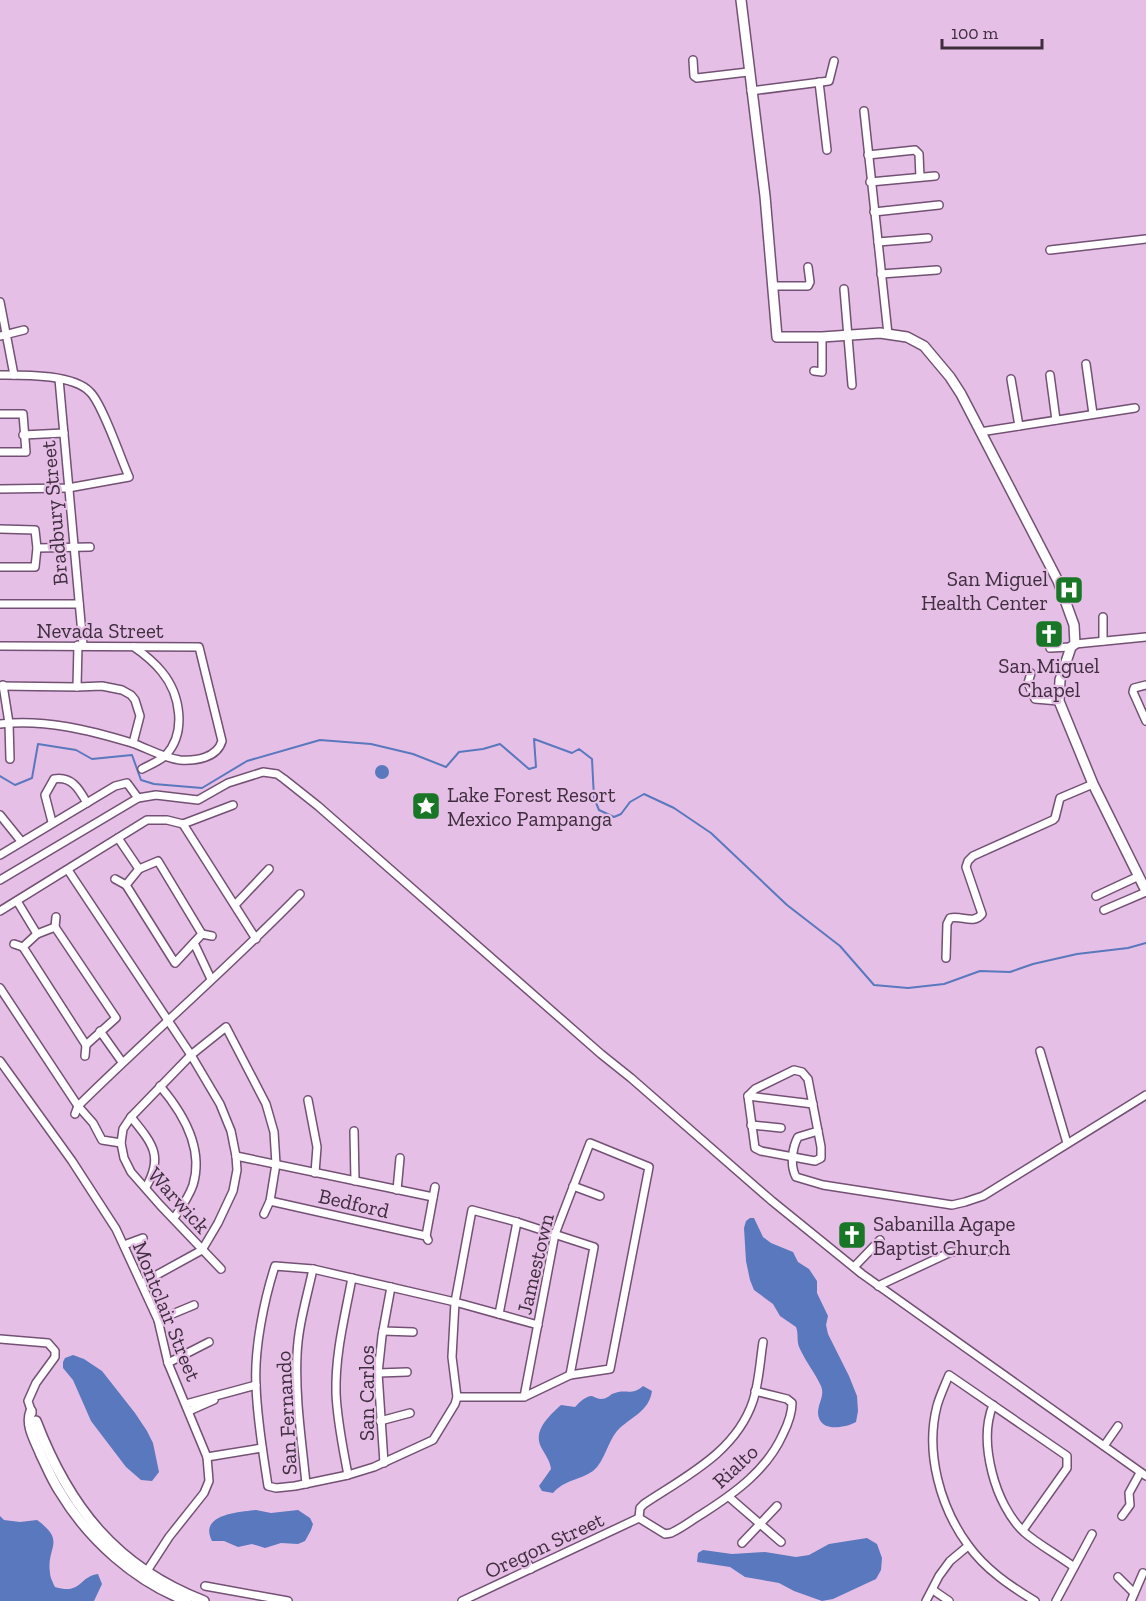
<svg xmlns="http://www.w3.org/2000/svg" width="1146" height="1601" font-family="'Zilla Slab',serif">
<rect width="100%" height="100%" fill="#e6bfe7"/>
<g fill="#5978bd">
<circle cx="382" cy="772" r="7"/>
<path d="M 750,1218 L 754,1218 L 763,1237 L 771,1243 L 793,1252 L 798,1262 L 809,1269 L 817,1281 L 817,1293 L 828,1316 L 826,1325 L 828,1334 L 849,1376 L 857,1396 L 858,1411 L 856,1422 C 845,1428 819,1433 818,1413 C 818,1403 825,1396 821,1386 C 815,1373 806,1362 800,1349 C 796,1342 799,1334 796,1327 L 780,1316 L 773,1304 L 754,1290 L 750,1280 L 746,1261 L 744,1228 L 746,1221 Z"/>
<path d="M 73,1355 L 84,1359 L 102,1371 L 135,1413 L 147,1431 L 153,1443 L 159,1472 L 152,1481 L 141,1480 L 126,1467 L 91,1421 L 73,1380 L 63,1368 L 63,1362 L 65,1358 Z"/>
<path d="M 643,1386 L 652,1391 C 649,1412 630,1417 617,1431 C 607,1443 605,1461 593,1471 C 580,1480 564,1480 553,1493 L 542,1491 L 539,1486 L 551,1469 C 550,1460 545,1455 541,1447 C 533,1430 549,1416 561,1405 L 575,1407 C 579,1403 585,1396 592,1396 C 595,1397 598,1399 601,1399 C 608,1399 610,1394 615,1393 C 626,1389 632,1396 643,1386 Z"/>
<path d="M 256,1510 L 271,1513 L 298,1510 L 310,1518 L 313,1524 L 311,1530 L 305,1541 L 298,1544 L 281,1543 L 265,1548 L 252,1544 L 238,1547 L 224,1541 L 212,1541 C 198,1514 240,1512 256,1510 Z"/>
<path d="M 0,1516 L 4,1520 L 20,1522 L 37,1520 C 67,1542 46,1546 50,1573 C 50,1577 53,1583 55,1587 C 82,1595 78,1577 98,1574 L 102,1584 L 94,1601 L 0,1601 Z"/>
<path d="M 867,1538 L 877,1544 L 882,1558 L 881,1570 L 876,1579 L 833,1599 L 822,1601 L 794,1591 L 779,1583 L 745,1577 L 730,1567 L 697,1562 L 698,1553 L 703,1550 L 732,1554 L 765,1552 L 796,1557 L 809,1555 L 829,1544 Z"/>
</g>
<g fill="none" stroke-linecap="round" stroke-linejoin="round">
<path stroke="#5978bd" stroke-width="2" d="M 0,776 L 15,785 L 32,778 L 38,744 L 76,750 L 92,759 L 132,755 L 141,780 L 154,784 L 202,788 L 247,761 L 320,740 L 371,744 L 413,754 L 446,767 L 459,752 L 483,749 L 500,744 L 529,769 L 536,767 L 534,739 L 572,753 L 579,749 L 592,759 L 594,798 L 599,810 L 614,817 L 621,814 L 630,802 L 644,794 L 674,808 L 711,833 L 787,905 L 840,946 L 874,985 L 908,988 L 944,984 L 980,971 L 1010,972 L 1033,964 L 1077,954 L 1128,948 L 1146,943"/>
<g stroke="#735174" stroke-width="10">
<g id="minor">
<path d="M 693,60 L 694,76 L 697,78 L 748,72"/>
<path d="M 819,82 L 827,150"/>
<path d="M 751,91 L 829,81 L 834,61"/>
<path d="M 864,111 L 888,334"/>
<path d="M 868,155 L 915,150 L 919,154 L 920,177"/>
<path d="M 870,182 L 935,176"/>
<path d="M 874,212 L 939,205"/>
<path d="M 878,242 L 928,238"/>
<path d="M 1050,250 L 1146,239"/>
<path d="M 881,274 L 937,270"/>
<path d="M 773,286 L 808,286 L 810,282 L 808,267"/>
<path d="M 844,289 L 852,385"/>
<path d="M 0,302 L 14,375"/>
<path d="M 0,336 L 24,330"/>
<path d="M 1086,364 L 1093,414"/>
<path d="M 814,371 L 822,372 L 822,337"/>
<path d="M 0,375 C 24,375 73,374 90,392 C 102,403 121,459 129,477 L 68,488 L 0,489"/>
<path d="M 1050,375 L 1056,420"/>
<path d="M 59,379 L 83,645"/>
<path d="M 1011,379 L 1019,426"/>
<path d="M 0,414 L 23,414 L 26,452 L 0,452"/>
<path d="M 980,432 L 1135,408"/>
<path d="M 23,435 L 64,433"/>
<path d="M 0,529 L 35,530 L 37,548 L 35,567 L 0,567"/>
<path d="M 37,548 L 90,547"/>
<path d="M 0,604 L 79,604"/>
<path d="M 1103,617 L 1103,641"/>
<path d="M 1075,644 L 1146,637"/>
<path d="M 0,646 L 199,647 L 222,741 C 217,758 196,761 180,760 C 163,758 147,748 132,743 C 89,730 45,719 0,724"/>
<path d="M 134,647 C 144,654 154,662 162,672 C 180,694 187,732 166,755 C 160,761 149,765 142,769"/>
<path d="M 1050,648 L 1071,647"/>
<path d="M 1031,673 L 1028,683 L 1035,699 L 1059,701"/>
<path d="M 3,685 L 9,723 L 10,759"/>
<path d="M 1146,685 L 1134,688 L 1133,692 L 1146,721"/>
<path d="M 0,686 L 77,687 L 102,686 L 122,690 L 131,695 L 135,700 L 140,716 L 133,743"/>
<path d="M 77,687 L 78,645"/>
<path d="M 0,815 L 21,841"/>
<path d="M 52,822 L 45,795 L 54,779 C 72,776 79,789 87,803"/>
<path d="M 183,824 L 256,939"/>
<path d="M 118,838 L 139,869"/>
<path d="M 0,855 L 115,786 L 127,783 L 138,798"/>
<path d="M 158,861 L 202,934 L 175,963 L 126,885 L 139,869 Z"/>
<path d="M 68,870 L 191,1055 L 220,1104 L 231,1131 L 236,1156 L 237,1170 L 233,1191 L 218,1223 L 202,1250 L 142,1283"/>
<path d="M 115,879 L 126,885"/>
<path d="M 0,880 L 138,798 L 156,795 L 198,800 L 228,783 L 263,772 L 277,774 L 284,779 L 318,806 L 601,1054 L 631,1078 L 772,1201 L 862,1274 L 1146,1476"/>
<path d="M 1096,896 L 1139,876"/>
<path d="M 17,901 L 37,934"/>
<path d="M 235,905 L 269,869"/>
<path d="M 1104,910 L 1146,892"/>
<path d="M 0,911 L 147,820 L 167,820 L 183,824 L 233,805"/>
<path d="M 55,927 L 116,1018 L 86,1045 L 23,947 L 37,934 Z"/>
<path d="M 55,927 L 56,917"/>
<path d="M 202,934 L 212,936"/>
<path d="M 194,943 L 211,979"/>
<path d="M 14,944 L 23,947"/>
<path d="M 946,958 L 947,924 L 950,918 C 962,915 973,925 982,914 L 966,867 L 968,861 L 973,856 L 1053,820 L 1055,818 L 1060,798 L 1093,784"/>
<path d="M 0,988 L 78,1106 L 93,1123 L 102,1140 L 121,1143"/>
<path d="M 100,1031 L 122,1062"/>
<path d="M 1040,1051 L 1067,1143"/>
<path d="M 85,1056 L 86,1045"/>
<path d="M 0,1061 L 72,1161 L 116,1229 L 158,1320 L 168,1363 L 207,1457 L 209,1481 L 204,1493 L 169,1537 L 145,1574"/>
<path d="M 794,1070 L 802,1072 L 808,1079 L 821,1147 L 821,1158 L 815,1161 L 761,1151 L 755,1148 L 748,1096 L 755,1089 Z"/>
<path d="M 160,1086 C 183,1113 204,1149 193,1185 C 189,1197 181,1208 174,1218"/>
<path d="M 748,1096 L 813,1104"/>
<path d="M 308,1100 L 317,1147 L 315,1173"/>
<path d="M 75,1114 L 78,1106 C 151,1034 229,967 300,894"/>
<path d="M 131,1117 C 152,1143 164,1156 146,1187"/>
<path d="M 751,1125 L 781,1128"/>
<path d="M 354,1131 L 355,1181"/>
<path d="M 818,1131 L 798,1137 C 792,1148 790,1166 796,1177 L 823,1185 L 952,1205 L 965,1202 L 983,1196 L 1146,1095"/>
<path d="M 236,1156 L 433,1197"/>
<path d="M 573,1186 L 600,1196"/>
<path d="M 397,1190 L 400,1158"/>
<path d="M 270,1201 L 426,1236 L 428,1240"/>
<path d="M 426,1236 L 435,1187"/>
<path d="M 124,1245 L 143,1238"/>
<path d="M 854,1267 L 880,1240"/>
<path d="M 221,1269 L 160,1205 L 131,1172 L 124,1158 L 121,1143 L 123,1129 L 131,1117 L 191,1055 L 226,1027 L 266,1104 L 274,1132 L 276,1164 L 270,1201 L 264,1214"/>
<path d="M 878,1286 L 951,1252 L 1000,1251"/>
<path d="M 499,1314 L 517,1222"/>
<path d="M 158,1320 L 194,1305"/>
<path d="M 538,1325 L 455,1302 L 313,1269 L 275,1266 C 264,1300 254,1349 256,1385 C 257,1419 263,1453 268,1486 L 276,1488 L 295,1486 L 348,1475 L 374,1467 L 433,1440 L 455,1404 L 457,1397 L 452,1357 L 455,1302 L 472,1210 L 517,1222 L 594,1247 L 570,1375"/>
<path d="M 383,1331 L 413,1332"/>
<path d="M 0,1339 L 48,1343 L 55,1351 L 55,1357 L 36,1383 L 28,1401 L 32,1413"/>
<path d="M 168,1363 L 209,1342"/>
<path d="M 378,1373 L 407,1372"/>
<path d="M 457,1397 L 524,1397 L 570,1375 L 610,1369 L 649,1167 L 590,1143 L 555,1234 L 524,1397"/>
<path d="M 186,1404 L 256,1385"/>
<path d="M 993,1405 C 978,1442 995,1505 1024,1532 C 1039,1545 1058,1555 1074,1567"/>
<path d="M 189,1411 L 214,1400"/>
<path d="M 380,1421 L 410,1413"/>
<path d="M 1104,1446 L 1118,1426"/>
<path d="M 207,1457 L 262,1448"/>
<path d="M 384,1463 L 378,1373 L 382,1336 L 391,1287"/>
<path d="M 348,1475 C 343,1448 337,1420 336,1393 C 335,1354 345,1316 352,1278"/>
<path d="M 306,1484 C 302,1442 295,1398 297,1355 C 298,1326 307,1297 313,1269"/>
<path d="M 729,1497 L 781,1542"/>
<path d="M 1122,1516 L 1130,1505 L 1129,1493 L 1140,1473"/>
<path d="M 639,1518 L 665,1534 L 671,1533 C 682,1528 692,1520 702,1514 C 735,1493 767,1470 783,1434 C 788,1424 792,1414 792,1403 L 787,1399 L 755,1391"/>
<path d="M 639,1518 L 640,1508 L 644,1504 C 686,1476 736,1452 753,1401 C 759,1383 760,1361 763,1342"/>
<path d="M 1023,1530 L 1067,1468 L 1067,1456 L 949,1375 C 945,1385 940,1395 937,1406 C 925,1452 940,1507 968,1545 C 985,1569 1010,1586 1035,1601"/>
<path d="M 742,1543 L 777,1506"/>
<path d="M 524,1557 L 531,1569"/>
<path d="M 1118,1577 L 1134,1593"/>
<path d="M 205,1586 L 288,1601"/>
<path d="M 933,1590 L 949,1601"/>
<path d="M 462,1601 L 639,1518"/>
<path d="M 926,1601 L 939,1576 L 950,1561 L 968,1546"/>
<path d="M 1056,1601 L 1092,1534"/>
<path d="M 1131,1601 L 1143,1573"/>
</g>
</g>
<g stroke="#735174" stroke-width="12">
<g id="tertiary">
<path d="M 741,0 L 765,196 L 777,337 L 822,337 L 880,333 L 907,337 L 924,346 L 950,377 L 961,394 L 1058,581 L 1074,625 L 1075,644 L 1071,647 L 1060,680 L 1059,701 L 1093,784 L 1146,891"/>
<path d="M 31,1411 C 25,1425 36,1442 41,1455 C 47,1467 52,1480 60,1492 C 89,1540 135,1581 187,1601"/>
<path d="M 36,1421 C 69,1507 116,1567 204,1601"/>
</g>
</g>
<use href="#minor" stroke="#fff" stroke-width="7"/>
<use href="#tertiary" stroke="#fff" stroke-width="9"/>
</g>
<defs>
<g id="hospital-square" transform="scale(1.5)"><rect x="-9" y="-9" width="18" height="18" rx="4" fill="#187626" stroke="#e6bfe7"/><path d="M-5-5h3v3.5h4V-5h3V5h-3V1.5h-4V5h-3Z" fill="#fff"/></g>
<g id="church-square" transform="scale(1.5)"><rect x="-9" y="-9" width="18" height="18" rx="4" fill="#187626" stroke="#e6bfe7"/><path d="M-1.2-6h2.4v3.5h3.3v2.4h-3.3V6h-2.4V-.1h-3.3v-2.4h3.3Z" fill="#fff"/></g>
<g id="sight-square" transform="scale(1.5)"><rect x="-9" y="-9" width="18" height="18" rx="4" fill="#187626" stroke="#e6bfe7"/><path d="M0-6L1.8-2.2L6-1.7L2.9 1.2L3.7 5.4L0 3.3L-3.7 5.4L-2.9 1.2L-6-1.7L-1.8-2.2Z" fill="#fff"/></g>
</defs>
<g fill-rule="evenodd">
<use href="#hospital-square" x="1069" y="590"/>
<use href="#church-square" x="1049" y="634"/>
<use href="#sight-square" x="426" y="806"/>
<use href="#church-square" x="852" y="1235"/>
</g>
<g text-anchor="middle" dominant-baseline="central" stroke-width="4.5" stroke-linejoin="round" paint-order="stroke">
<g font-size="21" fill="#3e2e3e" stroke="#e6bfe7">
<text transform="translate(54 513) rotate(-95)">Bradbury Street</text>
<text x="100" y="630">Nevada Street</text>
<text transform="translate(179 1200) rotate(48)">Warwick</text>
<text transform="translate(354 1203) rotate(13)">Bedford</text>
<text transform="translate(535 1264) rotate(-77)">Jamestown</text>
<text transform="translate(167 1311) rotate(68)">Montclair Street</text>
<text transform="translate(366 1393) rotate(-90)">San Carlos</text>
<text transform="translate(286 1413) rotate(-93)">San Fernando</text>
<text transform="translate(735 1466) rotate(-43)">Rialto</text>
<text transform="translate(544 1545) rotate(-25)">Oregon Street</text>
</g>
<g font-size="21" fill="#3e2e3e" stroke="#e6bfe7" text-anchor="start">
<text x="1048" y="578" text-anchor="end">San Miguel<tspan x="1048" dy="24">Health Center</tspan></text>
<text x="1049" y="665" text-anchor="middle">San Miguel<tspan x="1049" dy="24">Chapel</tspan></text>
<text x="447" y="794">Lake Forest Resort<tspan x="447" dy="24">Mexico Pampanga</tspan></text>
<text x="873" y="1223">Sabanilla Agape<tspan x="873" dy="24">Baptist Church</tspan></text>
</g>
</g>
<path d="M942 39v9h100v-9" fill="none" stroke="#3e2e3e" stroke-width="3"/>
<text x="951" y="39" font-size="18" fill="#3e2e3e" stroke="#e6bfe7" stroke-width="4.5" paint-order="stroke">100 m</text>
</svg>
